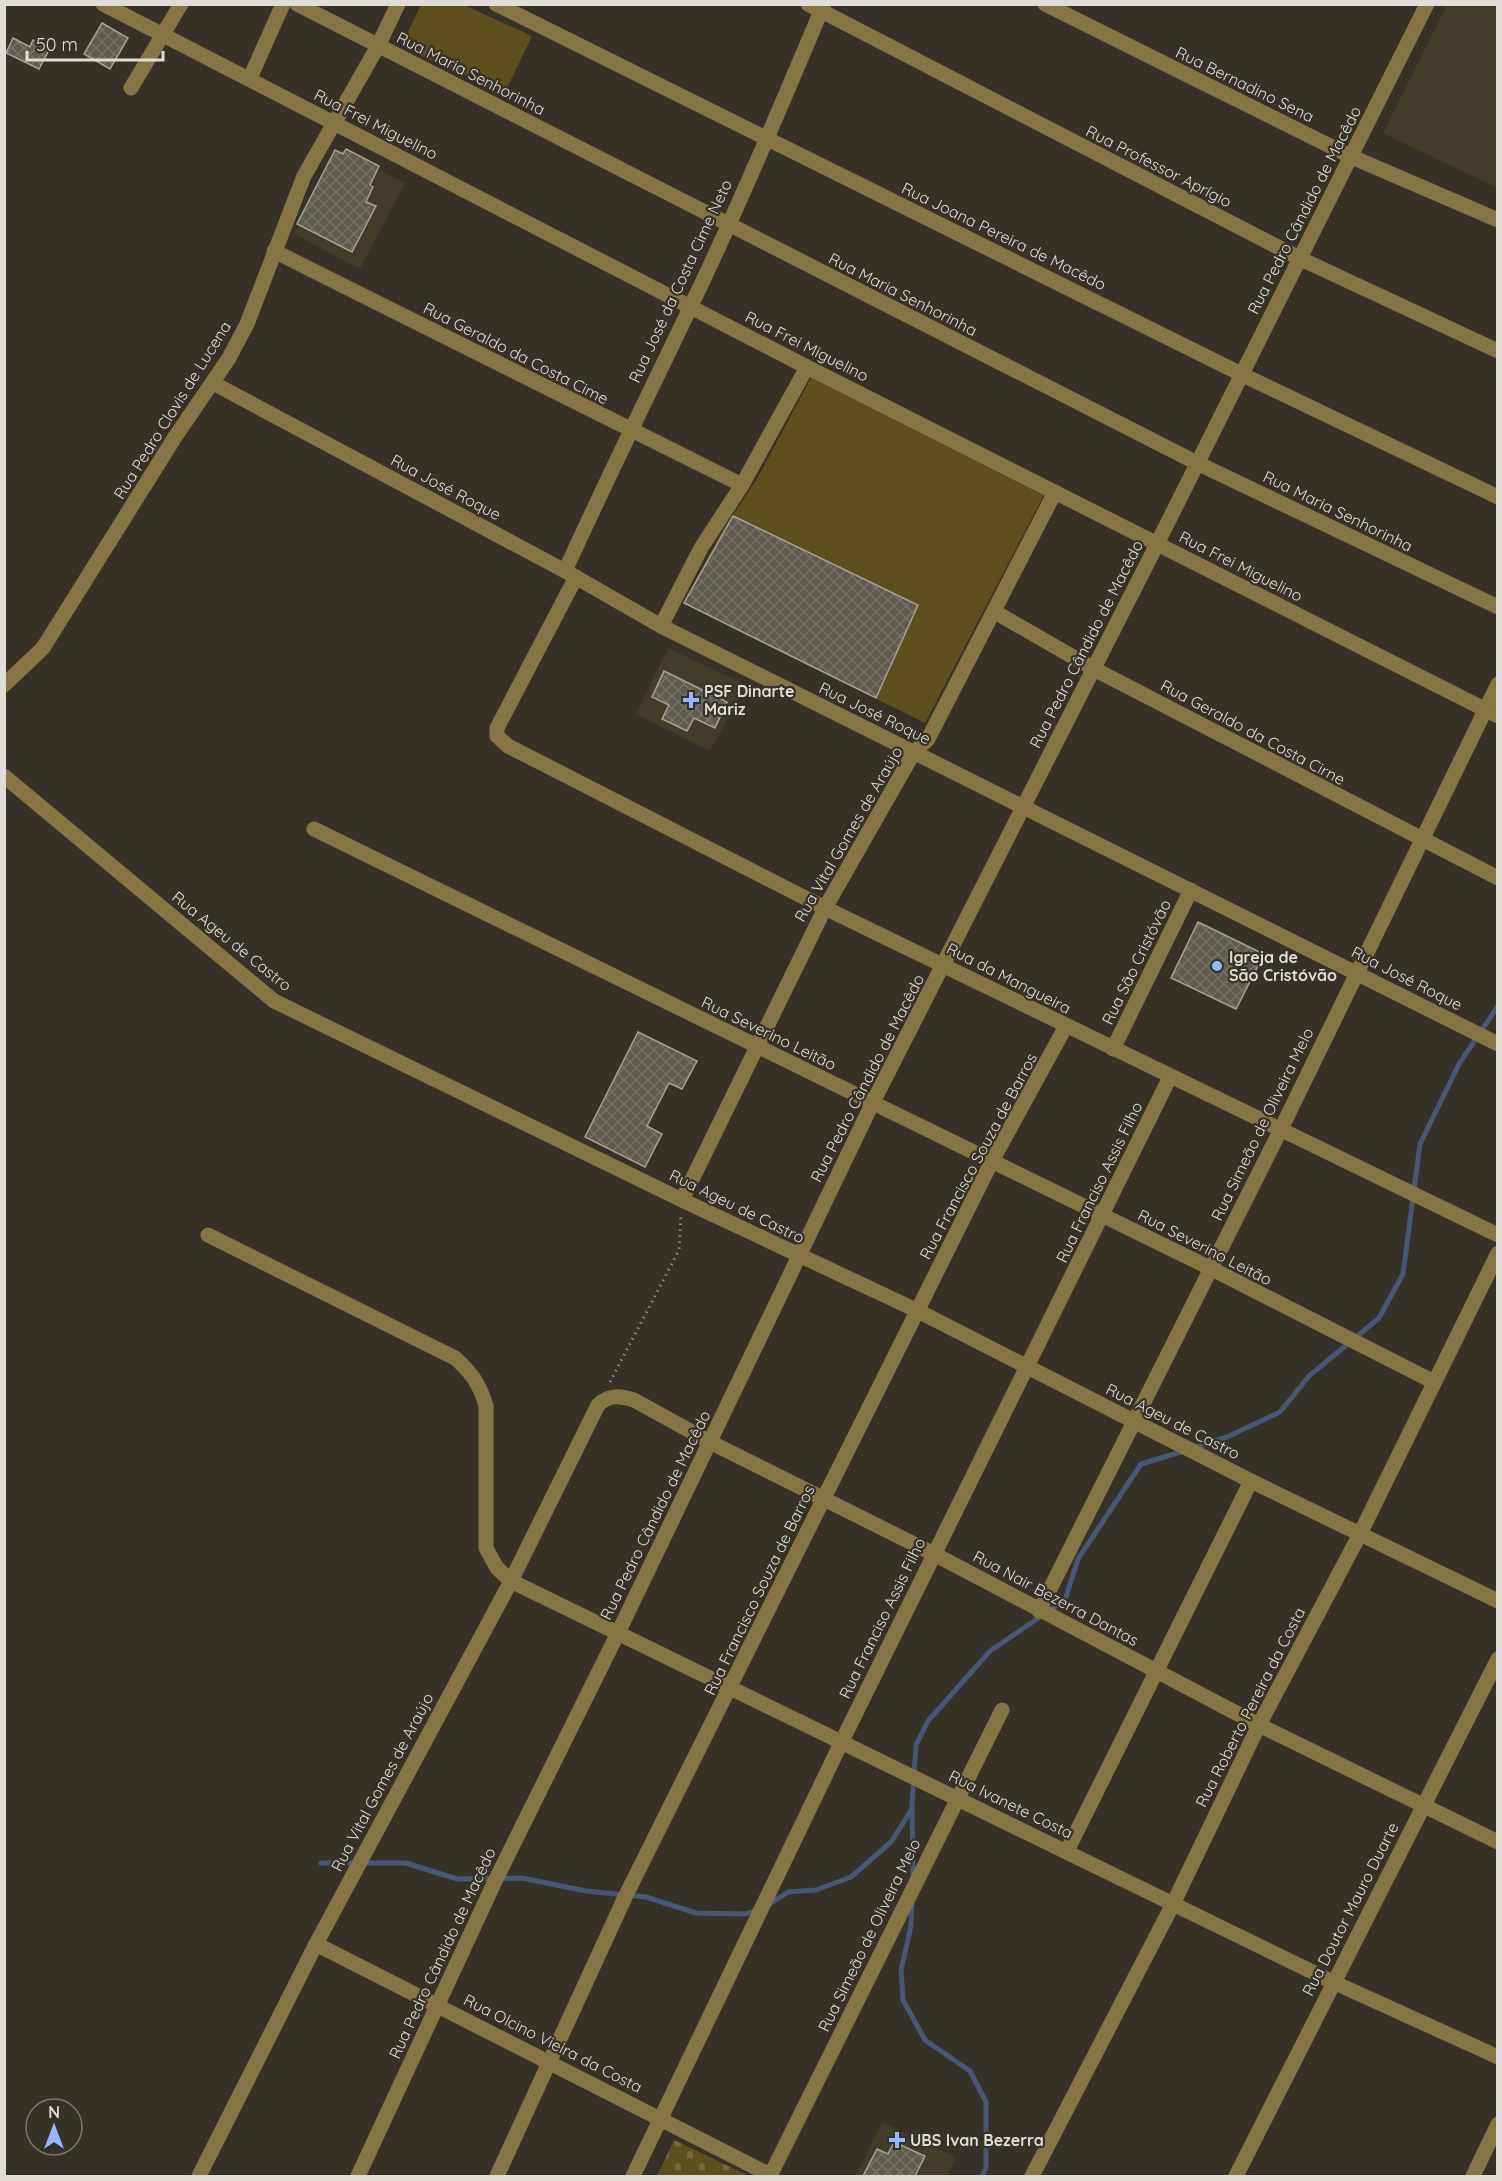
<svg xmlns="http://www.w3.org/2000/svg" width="1502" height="2181" font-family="Quicksand,sans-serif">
<defs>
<pattern id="cemetery-stones" width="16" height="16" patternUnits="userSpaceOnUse" patternTransform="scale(1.5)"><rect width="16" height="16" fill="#5d4f1e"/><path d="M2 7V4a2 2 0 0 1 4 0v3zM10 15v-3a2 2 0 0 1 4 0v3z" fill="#74683e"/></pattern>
<pattern id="building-cross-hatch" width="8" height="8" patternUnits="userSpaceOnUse" patternTransform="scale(1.5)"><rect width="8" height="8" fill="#5f5b4e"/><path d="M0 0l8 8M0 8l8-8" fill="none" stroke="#767267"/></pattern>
</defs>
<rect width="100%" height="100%" fill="#363227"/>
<g fill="#423c2a">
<path d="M 1447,5 L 1497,5 L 1497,188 L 1383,133 Z"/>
<path d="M 340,149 L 405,183 L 360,269 L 294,234 Z"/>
<path d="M 668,648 L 747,685 L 710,751 L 636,714 Z"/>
<path d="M 882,2122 L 956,2157 L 947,2176 L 856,2176 Z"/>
</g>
<path fill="url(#cemetery-stones)" d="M 674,2140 L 749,2176 L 657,2176 Z"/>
<g fill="#5d4f1e">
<path d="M 421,5 L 464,5 L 532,36 L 504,94 L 401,46 Z"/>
<path d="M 813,374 L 1046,491 L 925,723 L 683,603 L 724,528 L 757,479 Z"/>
</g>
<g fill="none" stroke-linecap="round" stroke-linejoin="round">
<g stroke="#485778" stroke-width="5">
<path d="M 1193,1448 L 1227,1437 L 1280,1412 L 1309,1376 L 1379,1318 L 1403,1274 L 1420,1144 L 1459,1064 L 1498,1006"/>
<path d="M 321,1863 L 406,1863 L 457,1879 L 522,1878 L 586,1891 L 646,1897 L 696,1913 L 745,1914 L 757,1910"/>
<path d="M 913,1878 L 912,1803 L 916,1745 L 928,1721 L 990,1651 L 1065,1600 L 1078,1559 L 1141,1464 L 1184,1451"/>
<path d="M 912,1902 L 911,1926 L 901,1970 L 903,2000 L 925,2040 L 970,2071 L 986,2102 L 986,2168 L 982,2176"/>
<path d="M 765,1907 L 788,1892 L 816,1890 L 851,1877 L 891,1842 L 912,1809"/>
</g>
</g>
<g fill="url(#building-cross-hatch)" stroke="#a5a193" stroke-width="1.5">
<path d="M 102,23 L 128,38 L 110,69 L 84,54 Z"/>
<path d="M 13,38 L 30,47 L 33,40 L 50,48 L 39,69 L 6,53 Z"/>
<path d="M 346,149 L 379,166 L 370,185 L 373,187 L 366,202 L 376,206 L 352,252 L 297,224 L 335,150 L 343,154 Z"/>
<path d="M 733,516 L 918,605 L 876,698 L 684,603 Z"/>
<path d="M 664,671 L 727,702 L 715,728 L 694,718 L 687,731 L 662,719 L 669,705 L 652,697 Z"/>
<path d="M 1198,922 L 1264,954 L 1236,1009 L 1171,978 Z"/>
<path d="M 638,1032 L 697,1061 L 682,1089 L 669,1083 L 647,1126 L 662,1134 L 645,1167 L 585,1137 Z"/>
<path d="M 894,2142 L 925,2156 L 915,2176 L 863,2176 L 877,2149 L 888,2154 Z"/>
</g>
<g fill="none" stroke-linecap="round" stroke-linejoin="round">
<path stroke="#8b887f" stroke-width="3" stroke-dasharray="1.5 4.5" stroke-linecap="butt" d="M 610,1382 L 679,1250 L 681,1217"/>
<g stroke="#857544" stroke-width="15">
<path d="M 103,4 L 807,367 L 1498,716"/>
<path d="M 297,4 L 1197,463 L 1498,607"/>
<path d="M 496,4 L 1241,374 L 1498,497"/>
<path d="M 808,4 L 1301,259 L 1498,351"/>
<path d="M 1045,4 L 1352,157 L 1498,220"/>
<path d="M 250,78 L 283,4"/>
<path d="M 131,88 L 181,4"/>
<path d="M 274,251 L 742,485"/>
<path d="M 213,383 L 565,571 L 661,626 L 1498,1044"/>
<path d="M 565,571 C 605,483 648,396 690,308 C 738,208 781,106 824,4"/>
<path d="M 576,577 L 497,728 L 497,736 L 508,746 L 825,908 L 1498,1235"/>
<path d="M 995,612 L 1094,669 L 1498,878"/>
<path d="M 661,626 L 701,548 L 742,485 L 807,367"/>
<path d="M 4,685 L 43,648 L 175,437 L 229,358 L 247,324 L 304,176 L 378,46 L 398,4"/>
<path d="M 4,776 L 274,1001 L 682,1200 L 918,1311 L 1251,1481 L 1498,1601"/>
<path d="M 314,829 L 1210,1268 L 1434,1382"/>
<path d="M 1113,1049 L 1191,890"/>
<path d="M 682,1200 L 825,908 L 914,752 L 928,739 L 1055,492"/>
<path d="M 208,1235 L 455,1358 C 472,1373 480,1385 486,1406 L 486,1548 L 497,1568 L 511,1581 L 1333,1982 L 1498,2057"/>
<path d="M 1039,1611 L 1281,1129 L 1498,684"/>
<path d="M 1067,1851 L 1251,1481"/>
<path d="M 316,1944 L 772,2176"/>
<path d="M 199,2176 L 316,1944 L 511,1581 L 598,1405 C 609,1394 620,1396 634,1400 L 710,1442 L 934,1554 L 1259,1725 L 1498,1842"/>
<path d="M 358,2176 L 496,1879 L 618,1633 L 872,1104 L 1151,556 L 1427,4"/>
<path d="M 497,2176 L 626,1895 L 992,1161 L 1066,1026"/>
<path d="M 633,2176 L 842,1741 L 1170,1077"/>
<path d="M 770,2176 L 1002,1710"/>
<path d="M 1032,2176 L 1173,1904 L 1259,1725 L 1360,1534 L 1498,1253"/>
<path d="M 1236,2176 L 1498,1659"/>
<path d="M 1473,2176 L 1498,2124"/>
</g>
</g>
<g fill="#94b7fd" stroke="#363227" stroke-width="2">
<path d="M688 691h6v6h6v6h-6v6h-6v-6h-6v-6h6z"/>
<circle cx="1217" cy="966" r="6"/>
<path d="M894 2131h6v6h6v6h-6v6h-6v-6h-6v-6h6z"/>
</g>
<g text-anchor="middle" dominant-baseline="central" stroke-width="4.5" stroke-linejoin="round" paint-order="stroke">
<g font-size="16" fill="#dfddd6" stroke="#363227">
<text transform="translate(471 73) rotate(27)">Rua Maria Senhorinha</text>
<text transform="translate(1245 84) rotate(26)">Rua Bernadino Sena</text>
<text transform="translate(376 124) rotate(27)">Rua Frei Miguelino</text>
<text transform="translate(1159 166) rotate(27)">Rua Professor Aprígio</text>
<text transform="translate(1304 210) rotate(-63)">Rua Pedro Cândido de Macêdo</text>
<text transform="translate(1004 236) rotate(26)">Rua Joana Pereira de Macêdo</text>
<text transform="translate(680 281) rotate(-65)">Rua José da Costa Cime Neto</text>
<text transform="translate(903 294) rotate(27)">Rua Maria Senhorinha</text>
<text transform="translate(807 346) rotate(27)">Rua Frei Miguelino</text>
<text transform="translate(516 353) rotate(27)">Rua Geraldo da Costa Cime</text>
<text transform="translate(172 410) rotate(-58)">Rua Pedro Clovis de Lucena</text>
<text transform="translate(446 487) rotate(28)">Rua José Roque</text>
<text transform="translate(1338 511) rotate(26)">Rua Maria Senhorinha</text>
<text transform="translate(1241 566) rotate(27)">Rua Frei Miguelino</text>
<text transform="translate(1086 644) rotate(-63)">Rua Pedro Cândido de Macêdo</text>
<text transform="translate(875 713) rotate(26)">Rua José Roque</text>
<text transform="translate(1253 732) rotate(28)">Rua Geraldo da Costa Cirne</text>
<text transform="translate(848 834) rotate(-60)">Rua Vital Gomes de Araújo</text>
<text transform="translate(232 941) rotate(39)">Rua Ageu de Castro</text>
<text transform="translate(1136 962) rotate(-64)">Rua São Cristóvão</text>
<text transform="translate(1009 978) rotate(27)">Rua da Mangueira</text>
<text transform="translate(1407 978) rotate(27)">Rua José Roque</text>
<text transform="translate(769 1033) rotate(26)">Rua Severino Leitão</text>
<text transform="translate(867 1078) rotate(-63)">Rua Pedro Cândido de Macêdo</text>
<text transform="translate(1262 1124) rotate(-64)">Rua Simeão de Oliveira Melo</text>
<text transform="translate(978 1156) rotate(-62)">Rua Francisco Souza de Barros</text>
<text transform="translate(1099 1182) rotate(-64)">Rua Franciso Assis Filho</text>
<text transform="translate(737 1206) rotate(26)">Rua Ageu de Castro</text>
<text transform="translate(1205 1247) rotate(27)">Rua Severino Leitão</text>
<text transform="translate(1173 1421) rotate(27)">Rua Ageu de Castro</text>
<text transform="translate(655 1515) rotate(-64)">Rua Pedro Cândido de Macêdo</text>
<text transform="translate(759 1590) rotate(-64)">Rua Francisco Souza de Barros</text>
<text transform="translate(1056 1598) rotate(28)">Rua Nair Bezerra Dantas</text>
<text transform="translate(882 1618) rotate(-64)">Rua Franciso Assis Filho</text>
<text transform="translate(1250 1707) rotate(-63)">Rua Roberto Pereira da Costa</text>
<text transform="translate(382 1782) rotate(-62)">Rua Vital Gomes de Araújo</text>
<text transform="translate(1011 1804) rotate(26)">Rua Ivanete Costa</text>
<text transform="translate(1350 1909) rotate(-63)">Rua Doutor Mauro Duarte</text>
<text transform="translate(869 1935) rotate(-64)">Rua Simeão de Oliveira Melo</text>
<text transform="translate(442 1953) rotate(-65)">Rua Pedro Cândido de Macêdo</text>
<text transform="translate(553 2043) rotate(27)">Rua Olcino Vieira da Costa</text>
</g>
<g font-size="16" font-weight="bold" fill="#dfddd6" stroke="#363227" text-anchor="start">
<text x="704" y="691">PSF Dinarte<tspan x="704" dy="18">Mariz</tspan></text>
<text x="1229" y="957">Igreja de<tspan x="1229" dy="18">São Cristóvão</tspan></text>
<text x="910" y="2140">UBS Ivan Bezerra</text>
</g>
</g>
<rect width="1502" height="2181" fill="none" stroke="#dfddd6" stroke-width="12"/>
<g transform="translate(54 2127)"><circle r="28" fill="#363227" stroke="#7a766d" stroke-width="1.5"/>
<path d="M0-4.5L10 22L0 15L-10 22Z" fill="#94b7fd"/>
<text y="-9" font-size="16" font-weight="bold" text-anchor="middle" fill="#dfddd6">N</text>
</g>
<path d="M27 51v9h136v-9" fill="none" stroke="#dfddd6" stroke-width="3"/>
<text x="36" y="51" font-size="18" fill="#dfddd6" stroke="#363227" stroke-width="4.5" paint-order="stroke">50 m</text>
</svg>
